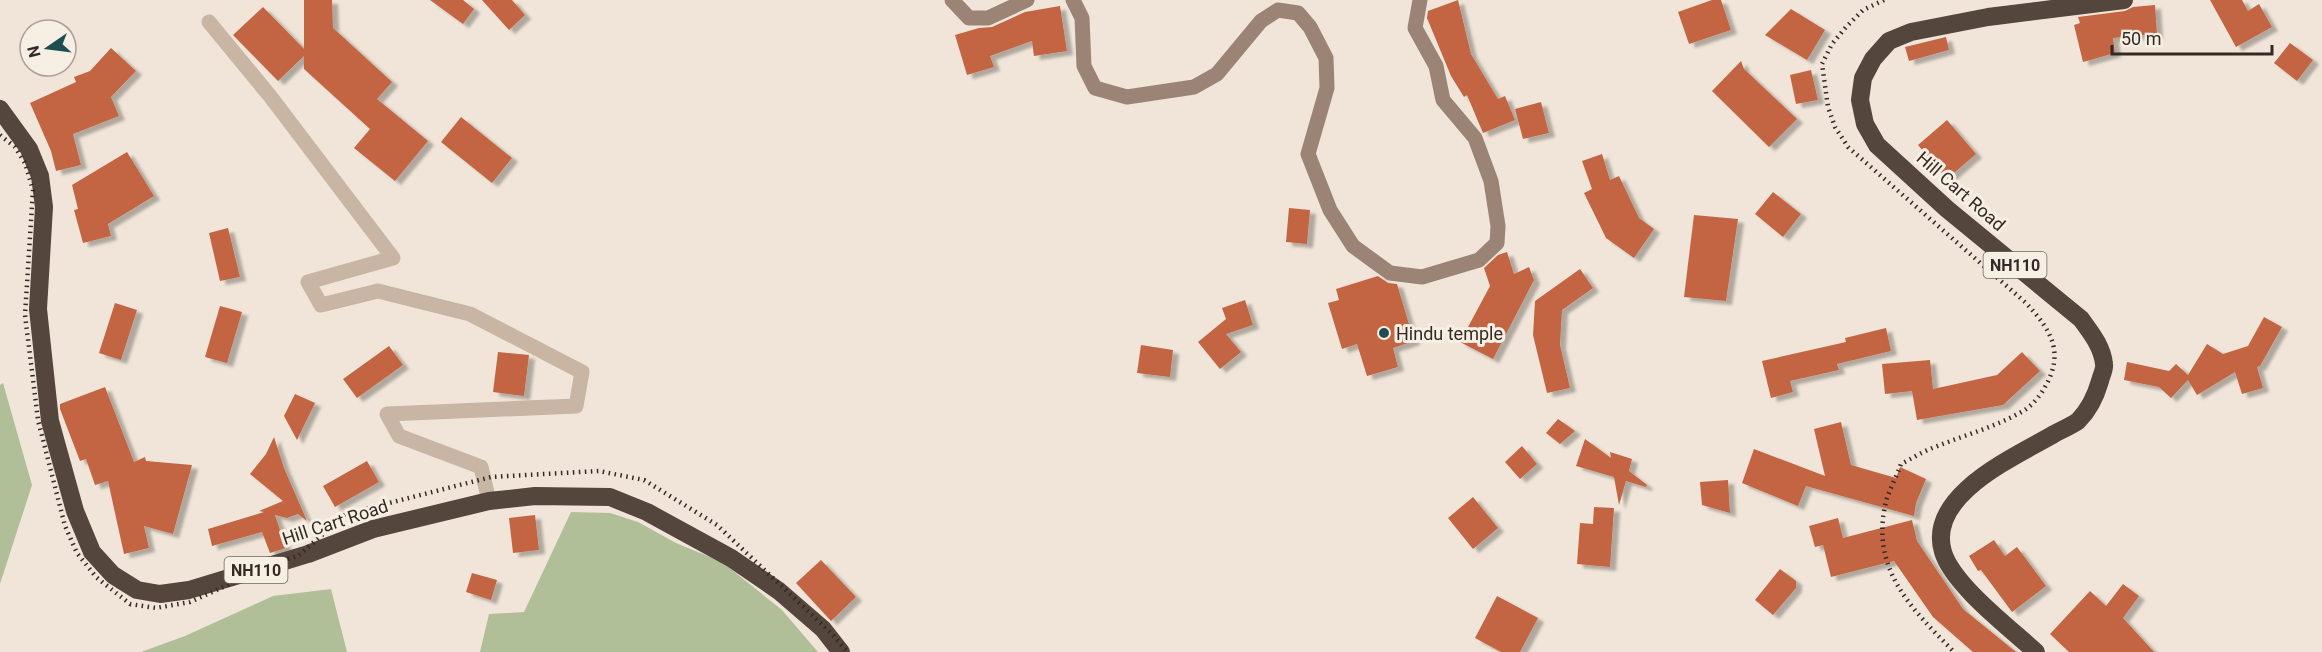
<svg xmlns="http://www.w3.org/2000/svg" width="2322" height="652" font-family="Roboto,sans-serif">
<defs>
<filter id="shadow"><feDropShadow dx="6" dy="4" stdDeviation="1.5" flood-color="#0004"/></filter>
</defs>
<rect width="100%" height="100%" fill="#f0e5d8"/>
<g fill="#b1bf99">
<path d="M 3,383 L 32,485 L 0,584 L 0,385 Z"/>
<path d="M 571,512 L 610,513 L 638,522 L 676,543 L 722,562 L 782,610 L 818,652 L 480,652 L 489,614 L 524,612 Z"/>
<path d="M 331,589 L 347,652 L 141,652 L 185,636 L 273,596 Z"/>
</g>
<g fill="#c36543" filter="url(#shadow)">
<path d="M 304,0 L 332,0 L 333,28 L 392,82 L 377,99 L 428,141 L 395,181 L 354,148 L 370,129 L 304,69 L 304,56 L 278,81 L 233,35 L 263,7 L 304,49 Z"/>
<path d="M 430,0 L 463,0 L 474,9 L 463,24 Z"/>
<path d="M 482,0 L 512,0 L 525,15 L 509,30 Z"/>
<path d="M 1458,0 L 1471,54 L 1498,99 L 1505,96 L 1515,120 L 1483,133 L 1467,95 L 1464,97 L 1451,76 L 1427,18 L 1428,11 Z"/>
<path d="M 1712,0 L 1721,0 L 1731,30 L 1689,44 L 1678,12 Z"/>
<path d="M 2210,0 L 2242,0 L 2248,11 L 2259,4 L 2272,27 L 2236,47 Z"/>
<path d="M 2155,5 L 2157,34 L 2113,38 L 2115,53 L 2083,62 L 2074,25 L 2080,23 L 2078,17 L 2125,11 L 2133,7 Z"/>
<path d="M 1060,6 L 1067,51 L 1034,56 L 1032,41 L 990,56 L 994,67 L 967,75 L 955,35 L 979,28 L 992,27 L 1025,12 Z"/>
<path d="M 1791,9 L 1825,30 L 1807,60 L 1765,35 Z"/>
<path d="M 1946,37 L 1949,50 L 1909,61 L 1905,47 Z"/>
<path d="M 2290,43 L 2313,60 L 2297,81 L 2274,63 Z"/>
<path d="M 111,48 L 136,71 L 111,97 L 119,116 L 73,134 L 81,165 L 56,171 L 51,151 L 30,103 L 76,82 L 74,77 L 90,71 Z"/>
<path d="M 1741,61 L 1744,69 L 1797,119 L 1769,147 L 1712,91 Z"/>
<path d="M 1811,70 L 1818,100 L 1796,104 L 1790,75 Z"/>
<path d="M 1541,102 L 1549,133 L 1523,139 L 1515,109 Z"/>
<path d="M 461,117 L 512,158 L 492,183 L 441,142 Z"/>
<path d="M 1947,120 L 1976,154 L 1947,179 L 1918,145 Z"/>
<path d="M 127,152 L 154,196 L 108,224 L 111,236 L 83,243 L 74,210 L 78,209 L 72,185 Z"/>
<path d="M 1602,154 L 1610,180 L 1619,176 L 1639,218 L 1654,229 L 1634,258 L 1606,238 L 1584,193 L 1592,189 L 1582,161 Z"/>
<path d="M 1773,192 L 1801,214 L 1783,237 L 1755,214 Z"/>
<path d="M 1289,208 L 1310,210 L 1307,244 L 1286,242 Z"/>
<path d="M 1694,215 L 1738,219 L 1726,301 L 1684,297 Z"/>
<path d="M 228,228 L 240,277 L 220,281 L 209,233 Z"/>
<path d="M 1507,252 L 1514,274 L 1529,267 L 1534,280 L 1493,359 L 1460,342 L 1490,286 L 1484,268 L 1498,255 Z"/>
<path d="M 1580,269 L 1593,288 L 1562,310 L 1560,345 L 1570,388 L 1547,393 L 1533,335 L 1535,301 Z"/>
<path d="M 1378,276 L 1388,283 L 1397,284 L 1414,341 L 1393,348 L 1398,367 L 1367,376 L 1357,344 L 1342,349 L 1328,303 L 1339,300 L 1336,289 Z"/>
<path d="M 1245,300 L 1253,325 L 1226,334 L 1241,352 L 1220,369 L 1198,342 L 1226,319 L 1222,308 Z"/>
<path d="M 115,303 L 137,310 L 121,360 L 99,353 Z"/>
<path d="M 220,306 L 242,312 L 227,363 L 205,357 Z"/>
<path d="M 2264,317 L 2282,327 L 2260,366 L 2257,367 L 2263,388 L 2242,394 L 2235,372 L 2197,395 L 2188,380 L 2171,398 L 2159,387 L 2124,380 L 2127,362 L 2169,371 L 2176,364 L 2188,375 L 2207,344 L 2223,354 L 2248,346 Z"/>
<path d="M 1886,328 L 1891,351 L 1837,364 L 1839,370 L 1790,381 L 1793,392 L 1771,398 L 1762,361 L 1846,342 L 1845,338 Z"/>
<path d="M 1141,345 L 1173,350 L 1170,377 L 1137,373 Z"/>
<path d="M 389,346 L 403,365 L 357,398 L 343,379 Z"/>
<path d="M 498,352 L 529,355 L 524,396 L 493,392 Z"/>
<path d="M 2022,352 L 2040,371 L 2003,405 L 1917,420 L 1912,391 L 1885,394 L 1882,364 L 1930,360 L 1933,389 L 1997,375 Z"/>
<path d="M 105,387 L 134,462 L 145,457 L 146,461 L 192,465 L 173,534 L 144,526 L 149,548 L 124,554 L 108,481 L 95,485 L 86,459 L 80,461 L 60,409 L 60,404 Z"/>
<path d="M 295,394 L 315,403 L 297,440 L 284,416 Z"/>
<path d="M 1558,419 L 1575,431 L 1560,444 L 1546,433 Z"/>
<path d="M 1841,422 L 1851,465 L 1896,478 L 1900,467 L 1926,479 L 1916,503 L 1914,516 L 1806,486 L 1798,506 L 1742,483 L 1754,449 L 1825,476 L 1814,429 Z"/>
<path d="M 274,437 L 284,468 L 307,521 L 298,514 L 287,518 L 275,515 L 286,548 L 270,553 L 262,532 L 212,546 L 208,529 L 264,512 L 259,511 L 283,501 L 250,474 L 266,454 Z"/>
<path d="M 1585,439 L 1611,458 L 1610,452 L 1632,459 L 1629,471 L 1647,485 L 1646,487 L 1626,481 L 1619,505 L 1614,477 L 1576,466 Z"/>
<path d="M 1522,446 L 1537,464 L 1520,479 L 1505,462 Z"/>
<path d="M 367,461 L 379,482 L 335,507 L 323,486 Z"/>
<path d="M 1728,480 L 1730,513 L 1702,505 L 1700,482 Z"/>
<path d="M 1473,497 L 1498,528 L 1473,549 L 1448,518 Z"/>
<path d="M 1594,507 L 1614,508 L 1610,567 L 1577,564 L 1580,523 L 1593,524 Z"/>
<path d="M 535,515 L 539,550 L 513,553 L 509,518 Z"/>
<path d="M 1838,518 L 1843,538 L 1912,520 L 1917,541 L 1963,609 L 2016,652 L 1973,652 L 1933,617 L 1894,561 L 1831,577 L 1823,545 L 1815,547 L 1809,526 Z"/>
<path d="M 1994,540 L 2005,556 L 2017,547 L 2046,586 L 2012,612 L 1981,570 L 1978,571 L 1969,556 Z"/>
<path d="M 821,560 L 856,597 L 831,621 L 796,583 Z"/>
<path d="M 1780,569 L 1796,581 L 1796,588 L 1773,615 L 1755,600 Z"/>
<path d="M 472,573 L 497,580 L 491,600 L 466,592 Z"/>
<path d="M 2123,584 L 2139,596 L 2123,618 L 2154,652 L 2069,652 L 2050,634 L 2090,591 L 2106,606 Z"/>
<path d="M 1497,596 L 1538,618 L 1520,652 L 1501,652 L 1475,638 Z"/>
</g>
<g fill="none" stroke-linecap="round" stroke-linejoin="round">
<path stroke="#c8b5a4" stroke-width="15" d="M 209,22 L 270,96 L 393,258 L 308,282 L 321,305 L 378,291 L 470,314 L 582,372 L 576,406 L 387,414 L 399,436 L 481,467 L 489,501"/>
<g stroke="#9b8476" stroke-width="15">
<path d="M 952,0 L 969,18 L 988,18 L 1027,0"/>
<path d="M 1073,0 L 1082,18 L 1084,66 L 1095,88 L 1127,97 L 1194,87 L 1217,74 L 1261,21 L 1278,10 L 1298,13 L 1310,27 L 1326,58 L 1327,88 L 1308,154 L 1330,210 L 1353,246 L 1390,273 L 1422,277 L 1479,260 L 1497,243 L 1498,226 L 1491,181 L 1475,138 L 1443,100 L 1436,66 L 1415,28 L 1420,0"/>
</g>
<g stroke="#54453d" stroke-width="18">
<path d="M 0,109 L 29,149 L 40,176 L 44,207 L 38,309 L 50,421 L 75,511 L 92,552 L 113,575 L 137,590 L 160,594 L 189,590 L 308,554 L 373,529 L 489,501 L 535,496 L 610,497 L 647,512 L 731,558 L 779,591 L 823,629 L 841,652"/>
<path d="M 2036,652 C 2010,628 1953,585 1943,552 C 1926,495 2015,457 2054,434 C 2061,430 2071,426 2078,421 C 2088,411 2096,395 2100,381 C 2101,376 2105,369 2104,364 C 2102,346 2091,333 2081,319 L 1947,209 L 1877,145 L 1865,124 L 1860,100 L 1863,78 L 1873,59 L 1889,41 L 1911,32 L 1988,17 L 2124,0"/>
</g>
<g stroke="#332a26" stroke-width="4.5" stroke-dasharray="1.5 4.5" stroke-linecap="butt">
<path d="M 1884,0 L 1863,10 L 1846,27 L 1832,44 L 1822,64 L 1828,107 L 1835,127 L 1848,147 L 2026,303 C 2051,330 2065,352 2045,387 C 2040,396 2032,406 2023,411 C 1994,428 1961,436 1930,449 C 1920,453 1911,459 1901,464 C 1897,475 1891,487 1887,498 C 1868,567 1910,607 1954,652"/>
<path d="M 0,135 L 15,147 L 25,163 L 33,190 L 25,315 L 38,420 L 65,526 L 77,553 L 96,577 L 130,604 L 156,608 L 190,602 L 281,561 L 298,556 L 346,514 L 491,477 L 599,471 L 644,480 L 717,525 L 831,633 L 848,652"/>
</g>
</g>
<circle fill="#1d4e54" stroke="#f8efe4" stroke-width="2" cx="1384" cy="333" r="6"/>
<g text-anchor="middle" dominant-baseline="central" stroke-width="6" stroke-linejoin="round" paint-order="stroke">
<g fill="#f8efe4" stroke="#6e655f" stroke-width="1.5">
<rect x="1983.5" y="252" width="63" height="26" rx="4.5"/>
<rect x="224.5" y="557" width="63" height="26" rx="4.5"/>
</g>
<g font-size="16" font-weight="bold" fill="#332a26">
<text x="2015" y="265">NH110</text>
<text x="256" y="570">NH110</text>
</g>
<g font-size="18" fill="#332a26" stroke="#f8efe4">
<text transform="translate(1961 191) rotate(41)">Hill Cart Road</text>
<text transform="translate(335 522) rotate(-18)">Hill Cart Road</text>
</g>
<g font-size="18" fill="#332a26" stroke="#f8efe4" text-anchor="start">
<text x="1396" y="333">Hindu temple</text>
</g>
</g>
<g transform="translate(48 48) rotate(256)"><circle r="28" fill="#f8efe4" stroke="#a9a098" stroke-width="1.5"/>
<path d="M0-4.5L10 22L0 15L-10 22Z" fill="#1d4e54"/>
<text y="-9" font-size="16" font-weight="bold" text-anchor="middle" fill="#332a26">N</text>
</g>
<path d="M2112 45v9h160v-9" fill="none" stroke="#332a26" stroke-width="3"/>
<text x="2121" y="45" font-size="18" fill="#332a26" stroke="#f8efe4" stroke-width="4.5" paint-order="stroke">50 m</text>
</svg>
